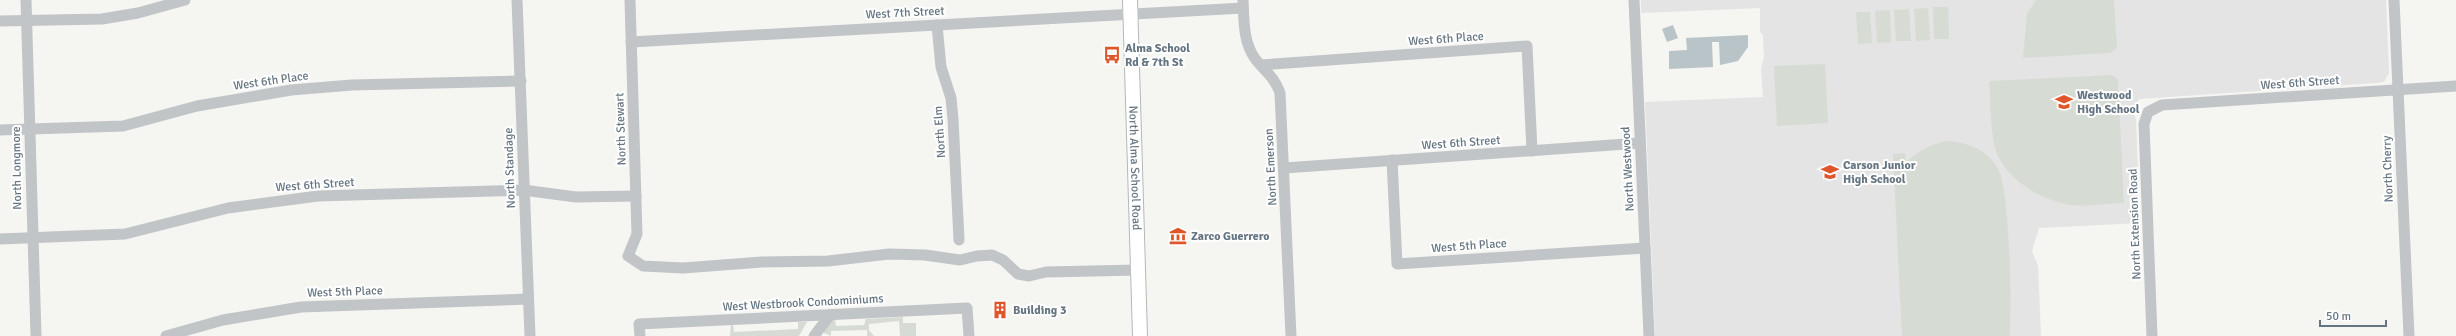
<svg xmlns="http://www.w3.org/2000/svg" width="2456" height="336" font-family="Signika,sans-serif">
<rect width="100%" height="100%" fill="#f5f5f2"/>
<path fill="#e3e4e3" d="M 1641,0 L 2386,0 L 2389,73 L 2384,82 L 2377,83 L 2139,99 L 2133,110 L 2136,120 L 2140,223 L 2039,228 L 2032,251 L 2038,266 L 2041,336 L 1655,336 L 1645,102 L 1763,97 L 1761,69 L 1764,57 L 1763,35 L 1760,32 L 1760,8 L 1641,13 Z"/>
<g fill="#d6dcd3">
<path d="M 2036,0 L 2114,0 L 2117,48 L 2110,53 L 2023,58 L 2027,14 Z"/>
<path d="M 1933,7 L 1948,7 L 1949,39 L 1934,39 Z"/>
<path d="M 1928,8 L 1930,40 L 1916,41 L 1914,9 Z"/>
<path d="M 1909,9 L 1911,41 L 1896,41 L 1894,10 Z"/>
<path d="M 1890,10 L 1891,42 L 1877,43 L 1875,11 Z"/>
<path d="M 1856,12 L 1870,12 L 1872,43 L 1858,44 Z"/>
<path d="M 1825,64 L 1828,123 L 1777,126 L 1774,66 Z"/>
<path d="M 2112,75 L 2118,80 L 2124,203 C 2108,203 2089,207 2072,205 C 2042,201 2004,179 1995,148 C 1990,127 1991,103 1989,81 Z"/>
<path d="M 1946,141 C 1968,142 1989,150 1999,171 C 2009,190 2013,312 2009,336 L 1902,336 L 1893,154 L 1905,153 L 1906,163 C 1918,151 1929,145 1946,141 Z"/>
<path d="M 903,317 L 903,323 L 916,323 L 916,336 L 900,336 L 899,321 L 869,324 L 869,330 L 874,336 L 867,336 L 867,330 L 831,331 L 831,336 L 822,332 L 832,320 L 835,319 L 836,326 L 864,325 L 866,319 Z"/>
<path d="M 798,322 L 807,322 L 799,336 L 730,336 L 731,325 L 733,325 L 734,332 L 798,329 Z"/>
</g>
<g fill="#b8c4c8">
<path d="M 1673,25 L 1678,38 L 1667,42 L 1662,29 Z"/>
<path d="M 1748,35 L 1748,47 L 1738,61 L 1720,65 L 1719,42 L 1712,42 L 1713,67 L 1669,69 L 1669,51 L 1687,50 L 1686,38 Z"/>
</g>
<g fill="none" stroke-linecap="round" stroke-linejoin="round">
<g stroke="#b4b8bc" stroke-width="16">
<g id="major">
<path id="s1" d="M 1130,0 L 1140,336"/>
</g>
</g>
<g stroke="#c1c5c8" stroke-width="11">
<path d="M 26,0 L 36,336"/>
<path d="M 517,0 L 530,336"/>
<path d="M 630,0 L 637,234 L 628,256 L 643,266 L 683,268 L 762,262 L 828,261 L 889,254 L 925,255 L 960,260 L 977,256 L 992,255 L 1003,260 L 1018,274 L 1029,276 L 1046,272 L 1138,270"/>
<path d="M 1243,0 C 1244,21 1243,43 1256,60 C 1266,72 1275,78 1280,93 L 1291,336"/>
<path d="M 1634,0 L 1649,336"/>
<path d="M 2394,0 L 2409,336"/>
<path d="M 0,21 L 102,19 L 138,13 L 185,0"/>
<path d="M 937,25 L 941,67 L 951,98 L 953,119 L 959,240"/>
<path d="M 631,42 L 1243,8"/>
<path d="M 1261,65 L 1527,46 L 1532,151"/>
<path d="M 0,130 L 123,126 L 197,106 L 291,90 L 352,85 L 521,81"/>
<path d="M 1392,160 L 1397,264 L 1645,248"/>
<path d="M 1284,168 L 1640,143"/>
<path d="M 0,239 L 125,234 L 228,208 L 318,196 L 523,190 L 576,197 L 636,196"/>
<path d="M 166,336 L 223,320 L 301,307 L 528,299"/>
<path d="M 640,336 L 639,324 L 967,308 L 969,336"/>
<path d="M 814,336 L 830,315"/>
<path d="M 2152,336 L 2144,124 L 2148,112 L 2162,105 L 2456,86"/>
</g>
<use href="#major" stroke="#fff" stroke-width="14"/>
</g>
<defs>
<g id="bus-bare" transform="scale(1.38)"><path d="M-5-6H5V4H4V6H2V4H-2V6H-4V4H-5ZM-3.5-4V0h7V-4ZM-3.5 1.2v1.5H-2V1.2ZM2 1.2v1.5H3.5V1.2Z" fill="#de5629" stroke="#fff" stroke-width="2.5" paint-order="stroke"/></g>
<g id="school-bare" transform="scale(1.38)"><path d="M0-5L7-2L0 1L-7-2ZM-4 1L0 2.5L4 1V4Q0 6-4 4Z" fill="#de5629" stroke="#fff" stroke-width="2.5" paint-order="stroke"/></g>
<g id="museum-bare" transform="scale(1.38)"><path d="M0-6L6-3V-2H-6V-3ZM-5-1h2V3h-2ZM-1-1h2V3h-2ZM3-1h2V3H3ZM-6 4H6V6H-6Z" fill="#de5629" stroke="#fff" stroke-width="2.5" paint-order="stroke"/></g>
<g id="building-bare" transform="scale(1.38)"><path d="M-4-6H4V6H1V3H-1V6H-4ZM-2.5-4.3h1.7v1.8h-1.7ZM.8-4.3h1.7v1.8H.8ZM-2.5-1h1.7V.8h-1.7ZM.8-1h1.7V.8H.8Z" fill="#de5629" stroke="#fff" stroke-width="2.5" paint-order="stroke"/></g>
</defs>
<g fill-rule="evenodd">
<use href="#bus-bare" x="1112" y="55"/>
<use href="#school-bare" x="2064" y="102"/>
<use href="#school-bare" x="1830" y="172"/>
<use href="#museum-bare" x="1178" y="236"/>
<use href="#building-bare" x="1000" y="310"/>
</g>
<g text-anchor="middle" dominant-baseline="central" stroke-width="4" stroke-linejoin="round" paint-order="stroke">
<g font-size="12" fill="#657582" stroke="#fff">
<text transform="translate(905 13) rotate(-3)">West 7th Street</text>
<text transform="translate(1446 39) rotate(-4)">West 6th Place</text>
<text transform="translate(271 81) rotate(-8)">West 6th Place</text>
<text transform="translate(2300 83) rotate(-4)">West 6th Street</text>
<text transform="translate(621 129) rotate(-92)">North Stewart</text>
<text transform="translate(940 132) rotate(-94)">North Elm</text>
<text transform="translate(1461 143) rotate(-4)">West 6th Street</text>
<text transform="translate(1271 167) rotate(-93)">North Emerson</text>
<text transform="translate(17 168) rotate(-91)">North Longmore</text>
<text transform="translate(510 168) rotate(-92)">North Standage</text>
<text stroke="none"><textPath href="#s1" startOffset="168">North Alma School Road</textPath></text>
<text transform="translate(1628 169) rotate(-93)">North Westwood</text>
<text transform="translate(2388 169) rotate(-92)">North Cherry</text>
<text transform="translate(315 185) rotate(-4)">West 6th Street</text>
<text transform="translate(2135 224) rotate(-92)">North Extension Road</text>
<text transform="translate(1469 246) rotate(-4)">West 5th Place</text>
<text transform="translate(345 292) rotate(-2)">West 5th Place</text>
<text transform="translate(803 303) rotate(-3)">West Westbrook Condominiums</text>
</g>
<g font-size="12" font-weight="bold" fill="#657582" stroke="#fff" text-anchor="start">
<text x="1125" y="48">Alma School<tspan x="1125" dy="14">Rd &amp; 7th St</tspan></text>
<text x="2077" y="95">Westwood<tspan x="2077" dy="14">High School</tspan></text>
<text x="1843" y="165">Carson Junior<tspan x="1843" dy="14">High School</tspan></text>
<text x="1191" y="236">Zarco Guerrero</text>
<text x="1013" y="310">Building 3</text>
</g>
</g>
<path d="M2320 320v6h66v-6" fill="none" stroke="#657582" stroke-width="2"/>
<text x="2326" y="320" font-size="12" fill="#657582" stroke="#ffffff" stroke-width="3" paint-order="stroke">50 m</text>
</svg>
